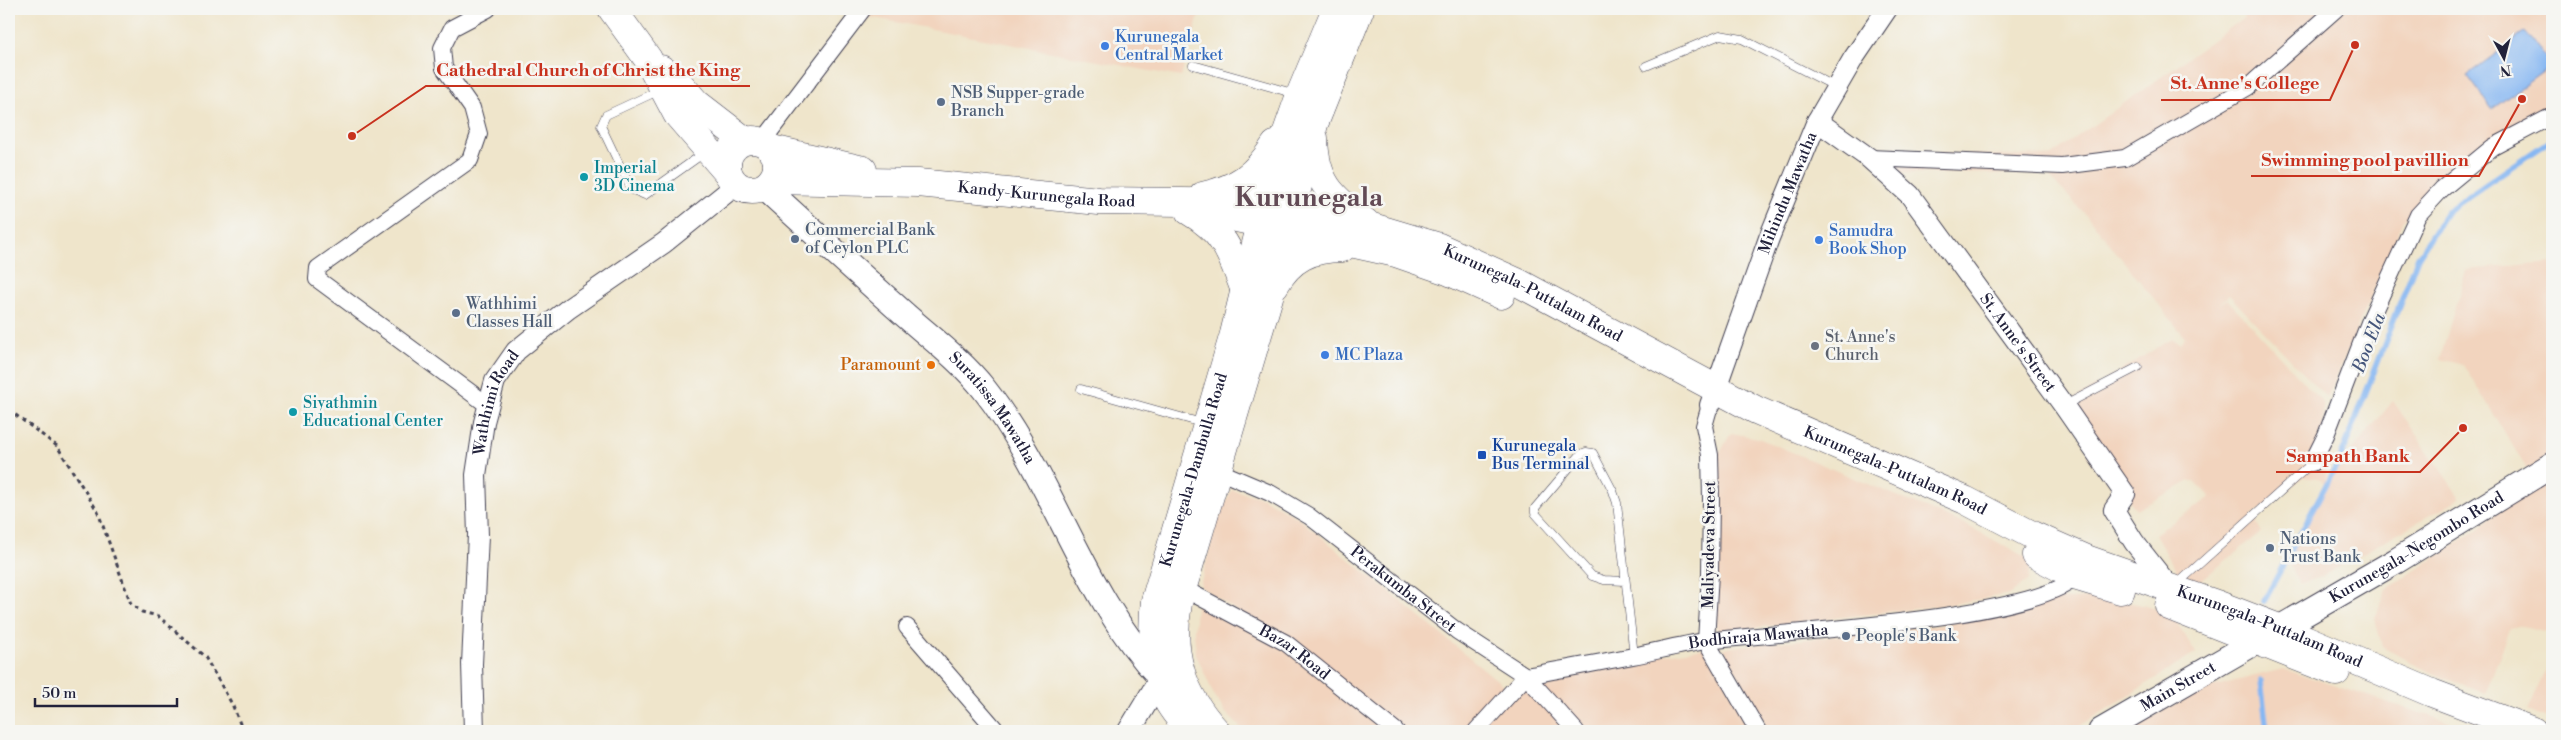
<svg xmlns="http://www.w3.org/2000/svg" width="2561" height="740" font-family="'Libre Bodoni',serif">
<rect width="100%" height="100%" fill="#f6f6f2"/>
<filter id="ink" filterUnits="userSpaceOnUse"><feTurbulence type="fractalNoise" baseFrequency=".02" numOctaves="2"/><feDisplacementMap in="SourceGraphic" scale="10" xChannelSelector="R" yChannelSelector="G"/><feConvolveMatrix kernelMatrix="1 2 1 2 8 2 1 2 1" color-interpolation-filters="sRGB"/></filter>
<filter id="wash" filterUnits="userSpaceOnUse"><feTurbulence type="fractalNoise" baseFrequency=".0096" numOctaves="4" result="noise"/><feDisplacementMap in="SourceGraphic" scale="20" xChannelSelector="R" yChannelSelector="G"/><feGaussianBlur stdDeviation="1.12" result="paint"/><feColorMatrix in="noise" values="0 0 0 0 0 0 0 0 0 0 0 0 0 0 0 0 0 1.4 0 .05"/><feComposite in="paint" operator="in"/></filter>
<g filter="url(#wash)">
<rect width="100%" height="100%" fill="#efe5cb"/>
<g fill="#f2d4be">
<path d="M 863,9 L 1201,9 L 1181,77 L 859,15 Z"/>
<path d="M 2242,9 L 2552,9 L 2552,109 L 2438,185 L 2404,220 L 2327,398 L 2229,295 L 2216,306 L 2227,299 L 2323,403 L 2325,483 L 2393,401 L 2460,498 L 2321,577 L 2299,584 L 2288,561 L 2324,483 L 2317,478 L 2303,477 L 2252,516 L 2262,532 L 2195,585 L 2177,572 L 2155,534 L 2211,497 L 2195,481 L 2190,481 L 2136,510 L 2064,406 L 2171,339 L 2180,343 L 2185,337 L 2087,216 L 2047,174 L 1887,173 L 1870,152 L 2050,156 L 2244,18 Z"/>
<path d="M 2552,262 L 2552,633 L 2523,626 L 2510,629 L 2485,694 L 2439,676 L 2382,647 L 2375,618 L 2387,589 L 2487,523 L 2531,476 L 2464,365 L 2440,359 L 2466,270 Z"/>
<path d="M 1731,433 L 1758,438 L 1964,524 L 2031,560 L 2028,580 L 2010,594 L 1946,605 L 1718,632 L 1710,574 L 1710,455 L 1721,451 Z"/>
<path d="M 1232,490 L 1263,498 L 1298,518 L 1507,688 L 1526,676 L 1706,648 L 1754,731 L 1244,731 L 1225,712 L 1213,693 L 1196,654 L 1194,630 L 1197,598 L 1280,640 L 1200,586 L 1218,517 Z"/>
<path d="M 2108,597 L 2170,612 L 2196,653 L 2072,731 L 1769,731 L 1723,648 L 1941,625 L 2054,600 Z"/>
<path d="M 2552,654 L 2552,721 L 2528,711 Z"/>
<path d="M 2283,669 L 2477,731 L 2128,731 L 2200,690 Z"/>
</g>
<path fill="#87b7f2" stroke="#546c96" d="M 2525,32 L 2552,65 L 2492,109 L 2467,75 Z"/>
<g fill="none" stroke-linecap="round" stroke-linejoin="round">
<g stroke="#87b7f2" stroke-width="5.5">
<path d="M 2264,601 L 2341,457 L 2418,257 L 2447,211 L 2552,139"/>
<path d="M 2261,681 L 2267,731"/>
</g>
</g>
</g>
<g filter="url(#ink)">
<g fill="none" stroke-linecap="round" stroke-linejoin="round">
<g stroke="#413f51" stroke-width="9">
<g id="service">
<path d="M 1193,65 L 1296,94"/>
<path d="M 1646,66 L 1720,35 L 1742,39 L 1836,87"/>
<path d="M 660,90 L 606,115 L 601,126 L 631,189 L 645,195 L 704,153"/>
<path d="M 1081,389 L 1202,423"/>
<path d="M 2065,405 L 2138,367"/>
<path d="M 1625,581 L 1604,580 L 1592,576 L 1535,513 L 1535,508 L 1581,454 L 1586,452 L 1593,453 L 1613,491 L 1617,503 L 1634,656"/>
<path d="M 2176,585 L 2312,463"/>
</g>
</g>
<g stroke="#413f51" stroke-width="18">
<g id="minor">
<path d="M 488,9 L 452,28 L 442,48 L 444,68 L 472,108 L 479,134 L 470,160 L 318,268 L 317,279 L 489,406"/>
<path d="M 762,142 L 863,9"/>
<path d="M 1869,158 L 2062,166 L 2125,158 L 2248,87 L 2336,9"/>
<path d="M 1710,405 L 1704,426 L 1710,455 L 1711,499 L 1710,574 L 1706,641 L 1758,731"/>
<path d="M 2312,463 L 2326,435 L 2370,320 L 2418,215 L 2442,189 L 2493,147 L 2552,116"/>
<path id="s1" d="M 1209,467 L 1270,493 L 1309,516 L 1457,631 L 1526,676 L 1576,731"/>
<path id="s2" d="M 1175,584 L 1286,643 L 1396,731"/>
<path d="M 907,627 L 997,731"/>
<path id="s3" d="M 1526,676 C 1562,669 1598,663 1633,656 C 1658,651 1683,644 1707,641 C 1774,632 2048,620 2081,572"/>
<path d="M 1476,731 L 1526,676"/>
</g>
</g>
<g stroke="#413f51" stroke-width="22">
<g id="tertiary">
<path id="s4" d="M 1817,121 L 1869,158 L 1910,195 L 2064,406 L 2125,494 L 2114,510 L 2134,542 L 2171,589"/>
<path id="s5" d="M 1710,405 L 1769,238 L 1817,121 L 1853,59 L 1887,9"/>
<path id="s6" d="M 474,731 L 472,664 L 478,535 L 476,475 L 484,422 L 495,381 L 516,351 L 568,309 L 664,243 L 736,185"/>
</g>
</g>
<g stroke="#413f51" stroke-width="24">
<path id="secondary" d="M 1129,731 L 1161,678"/>
</g>
<g stroke="#413f51" stroke-width="27">
<g id="primary">
<path id="s7" d="M 764,187 C 810,229 857,272 904,314 C 930,337 962,361 984,389 C 1054,478 1082,595 1161,678"/>
<path id="s8" d="M 2101,731 L 2396,561 L 2552,465"/>
</g>
</g>
<g stroke="#413f51" stroke-width="29">
<g id="trunk">
<path d="M 612,9 L 648,59 L 677,114 L 728,173"/>
<path d="M 661,69 L 676,80 L 696,103 L 744,140"/>
<path d="M 1314,138 C 1315,182 1331,197 1365,222"/>
<circle cx="752" cy="165" r="25"/>
<path d="M 771,149 L 863,170"/>
<path id="s9" d="M 772,180 L 918,183 L 1099,201 L 1265,203 L 1372,227 L 1439,247 L 1519,283 L 1756,410 L 1965,500 L 2032,535 L 2089,560 L 2219,605 L 2279,628 L 2432,693 L 2533,731"/>
<path d="M 1203,196 C 1238,188 1255,176 1275,145"/>
<path d="M 1189,211 C 1225,232 1231,253 1245,291"/>
<path d="M 1214,213 L 1396,253 L 1448,271 L 1501,295"/>
<path d="M 1275,285 C 1290,258 1311,248 1342,248"/>
<path d="M 2036,555 L 2078,577 L 2121,590"/>
<path d="M 2169,606 L 2336,672"/>
<path id="s10" d="M 1190,731 C 1183,722 1175,713 1169,703 C 1154,676 1151,631 1155,601 L 1234,334 L 1275,166 L 1300,95 L 1336,9"/>
<path d="M 1216,731 C 1182,694 1169,653 1178,603 L 1269,297 L 1314,124 L 1360,9"/>
</g>
</g>
<path stroke="#413f51" stroke-width="3" stroke-dasharray="4 4" stroke-linecap="butt" d="M 9,410 L 57,446 L 98,512 L 131,604 L 142,612 L 158,616 L 205,657 L 232,704 L 243,731"/>
<use href="#service" stroke="#fff" stroke-width="8"/>
<use href="#minor" stroke="#fff" stroke-width="16"/>
<use href="#tertiary" stroke="#fff" stroke-width="20"/>
<use href="#secondary" stroke="#fff" stroke-width="22"/>
<use href="#primary" stroke="#fff" stroke-width="25"/>
<use href="#trunk" stroke="#fff" stroke-width="28"/>
</g>
</g>
<g fill="#3f7fe0" stroke="#f6f6f2" stroke-width="2">
<circle cx="1105" cy="46" r="5"/>
<circle cx="1819" cy="240" r="5"/>
<circle cx="1325" cy="355" r="5"/>
</g>
<g fill="#5c6f8a" stroke="#f6f6f2" stroke-width="2">
<circle cx="941" cy="102" r="5"/>
<circle cx="795" cy="239" r="5"/>
<circle cx="456" cy="313" r="5"/>
<circle cx="2270" cy="548" r="5"/>
<circle cx="1846" cy="636" r="5"/>
</g>
<g fill="#0f9aa8" stroke="#f6f6f2" stroke-width="2">
<circle cx="584" cy="177" r="5"/>
<circle cx="293" cy="412" r="5"/>
</g>
<circle fill="#6b7280" stroke="#f6f6f2" stroke-width="2" cx="1815" cy="346" r="5"/>
<circle fill="#e8710a" stroke="#f6f6f2" stroke-width="2" cx="931" cy="365" r="5"/>
<rect fill="#1a4fb4" stroke="#f6f6f2" stroke-width="2" x="1477" y="450" width="10" height="10" rx="2.5"/>
<g text-anchor="middle" dominant-baseline="central" stroke-width="5" stroke-linejoin="round" paint-order="stroke">
<g font-size="16" fill="#366cbe" stroke="#f6f6f2" text-anchor="start">
<text x="1115" y="37">Kurunegala<tspan x="1115" dy="18">Central Market</tspan></text>
<text x="1829" y="231">Samudra<tspan x="1829" dy="18">Book Shop</tspan></text>
<text x="1335" y="355">MC Plaza</text>
</g>
<g font-size="16" fill="#4e5e75" stroke="#f6f6f2" text-anchor="start">
<text x="951" y="93">NSB Supper-grade<tspan x="951" dy="18">Branch</tspan></text>
<text x="805" y="230">Commercial Bank<tspan x="805" dy="18">of Ceylon PLC</tspan></text>
<text x="466" y="304">Wathhimi<tspan x="466" dy="18">Classes Hall</tspan></text>
<text x="2280" y="539">Nations<tspan x="2280" dy="18">Trust Bank</tspan></text>
<text x="1856" y="636">People's Bank</text>
</g>
<g font-size="16" fill="#0d838f" stroke="#f6f6f2" text-anchor="start">
<text x="594" y="168">Imperial<tspan x="594" dy="18">3D Cinema</tspan></text>
<text x="303" y="403">Siyathmin<tspan x="303" dy="18">Educational Center</tspan></text>
</g>
<g font-size="16" fill="#22223b" stroke="#f6f6f2">
<text stroke="none"><textPath href="#s5" startOffset="226">Mihindu Mawatha</textPath></text>
<text stroke="none"><textPath href="#s9" startOffset="275">Kandy-Kurunegala Road</textPath></text>
<text stroke="none"><textPath href="#s9" startOffset="778">Kurunegala-Puttalam Road</textPath></text>
<text stroke="none"><textPath href="#s4" startOffset="302">St. Anne's Street</textPath></text>
<text stroke="none"><textPath href="#s6" startOffset="332">Wathhimi Road</textPath></text>
<text stroke="none"><textPath href="#s7" startOffset="319">Suratissa Mawatha</textPath></text>
<text stroke="none"><textPath href="#s10" startOffset="276">Kurunegala-Dambulla Road</textPath></text>
<text stroke="none"><textPath href="#s9" startOffset="1182">Kurunegala-Puttalam Road</textPath></text>
<text transform="translate(1709 545) rotate(-89)">Maliyadeva Street</text>
<text stroke="none"><textPath href="#s8" startOffset="365">Kurunegala-Negombo Road</textPath></text>
<text stroke="none"><textPath href="#s1" startOffset="231">Perakumba Street</textPath></text>
<text stroke="none"><textPath href="#s9" startOffset="1588">Kurunegala-Puttalam Road</textPath></text>
<text stroke="none"><textPath href="#s3" startOffset="236">Bodhiraja Mawatha</textPath></text>
<text stroke="none"><textPath href="#s2" startOffset="138">Bazar Road</textPath></text>
<text stroke="none"><textPath href="#s8" startOffset="89">Main Street</textPath></text>
</g>
<g font-size="16" fill="#5b616d" stroke="#f6f6f2" text-anchor="start">
<text x="1825" y="337">St. Anne's<tspan x="1825" dy="18">Church</tspan></text>
</g>
<g font-size="16" fill="#c56008" stroke="#f6f6f2" text-anchor="end">
<text x="921" y="365">Paramount</text>
</g>
<g font-size="16" fill="#164399" stroke="#f6f6f2" text-anchor="start">
<text x="1492" y="446">Kurunegala<tspan x="1492" dy="18">Bus Terminal</tspan></text>
</g>
<g font-size="18" font-style="italic" fill="#45567b" stroke="#f6f6f2">
<text transform="translate(2369 343) rotate(-69)">Boo Ela</text>
</g>
<g font-size="26" font-weight="bold" fill="#624a55" stroke="#f6f6f2">
<text x="1309" y="198">Kurunegala</text>
</g>
</g>
<path fill="none" stroke="#c8321e" stroke-width="2" d="M352 136L426 86H750M2355 45L2330 100H2161M2522 99L2479 176H2251M2463 428L2420 472H2276"/>
<g fill="#c8321e" stroke="#f6f6f2" stroke-width="2">
<circle cx="352" cy="136" r="5"/>
<circle cx="2355" cy="45" r="5"/>
<circle cx="2522" cy="99" r="5"/>
<circle cx="2463" cy="428" r="5"/>
</g>
<g font-size="18" text-anchor="middle" font-weight="bold" fill="#c8321e" stroke="#f6f6f2" stroke-width="5" stroke-linejoin="round" paint-order="stroke">
<text x="588" y="76">Cathedral Church of Christ the King</text>
<text x="2245" y="89">St. Anne's College</text>
<text x="2365" y="166">Swimming pool pavillion</text>
<text x="2348" y="462">Sampath Bank</text>
</g>
<rect width="2561" height="740" fill="none" stroke="#f6f6f2" stroke-width="30"/>
<g transform="translate(2504 58) rotate(173)" stroke="#f6f6f2" stroke-width="4" paint-order="stroke">
<path d="M0-4L9 19L0 12L-9 19Z" fill="#22223b"/>
<text y="-8" font-size="14" font-weight="bold" text-anchor="middle" fill="#22223b">N</text>
</g>
<path d="M35 698v8h142v-8" fill="none" stroke="#22223b" stroke-width="2.5"/>
<text x="42" y="698" font-size="15" fill="#22223b" stroke="#f6f6f2" stroke-width="4" paint-order="stroke">50 m</text>
</svg>
